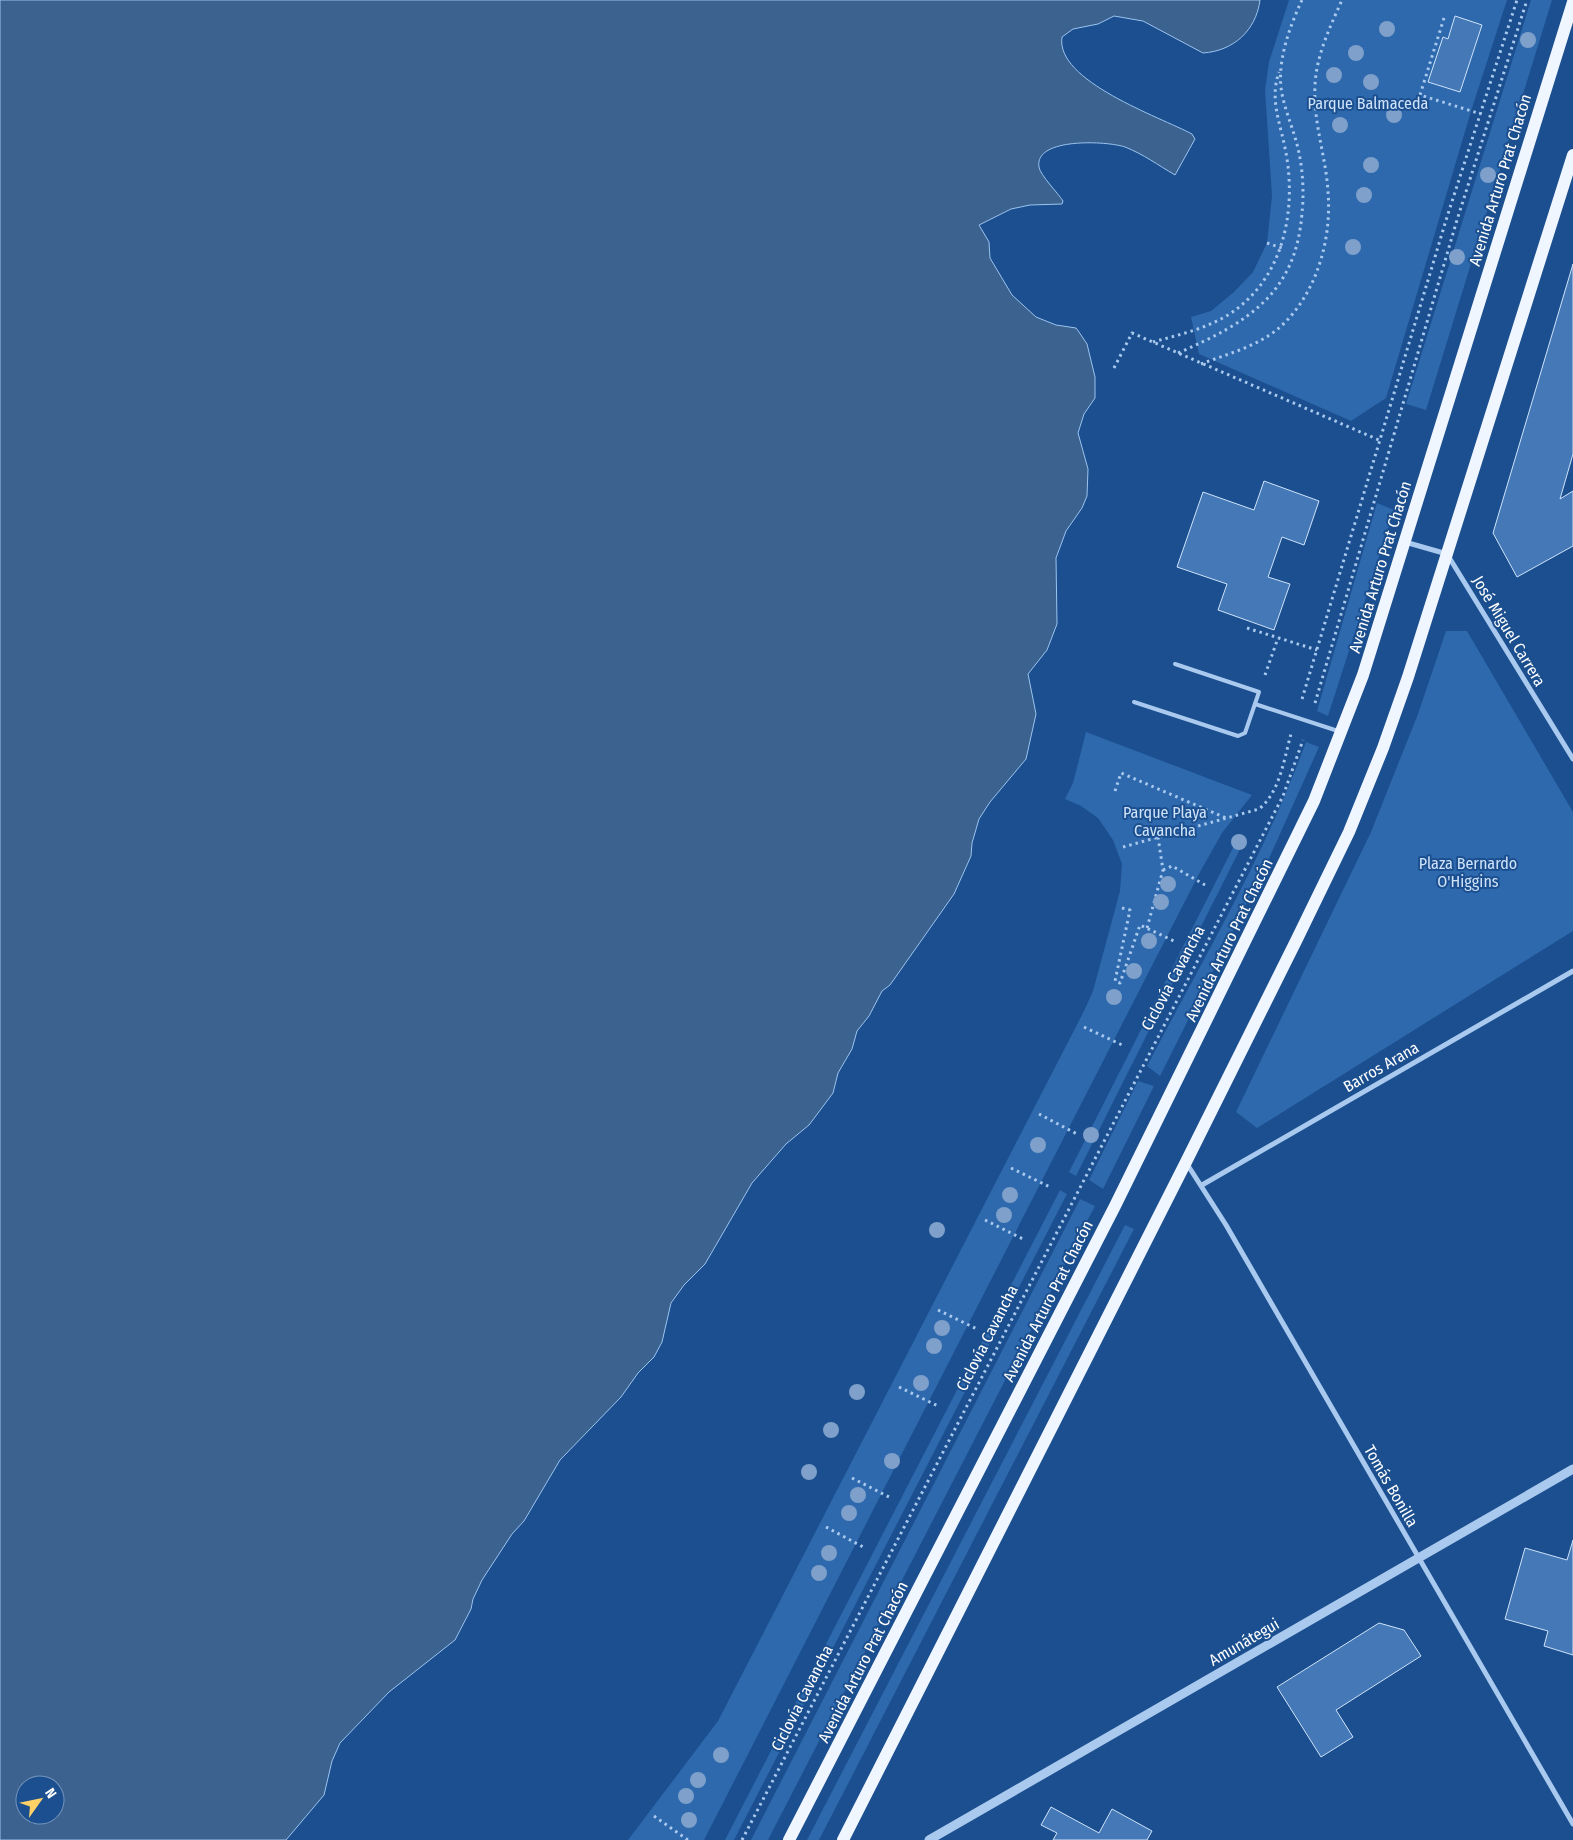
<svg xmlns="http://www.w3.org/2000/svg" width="1573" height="1840" font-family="'Fira Sans Condensed',sans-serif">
<rect width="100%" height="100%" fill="#1b4f8f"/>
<g fill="#2e69ad">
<path d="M 1289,0 L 1507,0 L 1472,108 L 1386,398 L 1351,421 L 1199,354 L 1191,317 L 1211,311 L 1234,292 L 1253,272 L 1267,243 L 1272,196 L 1265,90 L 1269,62 Z"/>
<path d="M 1531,0 L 1552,0 L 1426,410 L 1406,404 Z"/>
<path d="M 1377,503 L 1394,510 L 1328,716 L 1317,711 Z"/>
<path d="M 1446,631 L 1467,631 L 1573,812 L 1573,931 L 1257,1128 L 1236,1112 L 1371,832 L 1418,714 Z"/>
<path d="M 1086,732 L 1252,795 L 1222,833 L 1200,872 L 704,1840 L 628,1840 L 718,1721 L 1084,1011 L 1093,991 L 1120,891 L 1122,864 L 1113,840 L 1098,818 L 1081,806 L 1065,799 L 1073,783 Z"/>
<path d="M 1306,742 L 1319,747 L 1267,863 L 1160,1076 L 1147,1066 C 1203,959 1265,855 1306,742 Z"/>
<path d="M 1239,836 L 1245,839 L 1076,1176 L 1069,1172 Z"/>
<path d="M 1138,1081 L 1154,1086 L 1103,1189 L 1089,1180 Z"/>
<path d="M 1060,1190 L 1067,1194 L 734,1840 L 725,1840 Z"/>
<path d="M 1080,1199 L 1095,1206 L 768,1840 L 751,1840 Z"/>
<path d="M 1125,1225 L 1134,1229 L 819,1840 L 807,1840 Z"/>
</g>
<path fill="#3c6290" stroke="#9cc4f0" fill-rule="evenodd" d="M 0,0 L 1260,0 C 1256,31 1233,51 1203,53 L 1143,21 L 1114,16 L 1098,24 L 1073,29 L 1062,37 C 1055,81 1160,117 1192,134 L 1195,139 L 1175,175 C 1158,165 1143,154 1125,147 C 1108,141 1034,137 1039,167 C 1040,175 1058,193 1063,201 L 1062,204 L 1030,205 L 1011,209 L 979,225 L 989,242 L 990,258 L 1012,295 L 1036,317 L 1056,325 L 1076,328 L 1079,332 L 1087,344 L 1095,377 L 1095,398 L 1084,414 L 1078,433 L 1088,469 L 1087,496 L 1082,508 L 1066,531 L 1056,558 L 1057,624 L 1047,650 L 1028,674 L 1036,714 L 1026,759 L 990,802 L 979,819 L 972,843 L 971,856 L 954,894 L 890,985 L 882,991 L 869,1016 L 857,1031 L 852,1049 L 838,1073 L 833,1093 L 809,1125 L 786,1144 L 752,1183 L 705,1264 L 684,1285 L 671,1303 L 662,1342 L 654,1357 L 638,1373 L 621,1397 L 560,1460 L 524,1521 L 512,1534 L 482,1580 L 473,1599 L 471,1609 L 455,1640 L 389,1692 L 340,1743 L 332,1761 L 324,1795 L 286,1840 L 0,1840 ZM 25,1785 L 55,1785 L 55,1815 L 25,1815 Z"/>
<g fill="#4478b7" stroke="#cfe3fa">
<path d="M 1455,16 L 1482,25 L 1460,92 L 1428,82 L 1443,37 L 1448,39 Z"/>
<path d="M 1573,264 L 1573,454 L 1560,499 L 1573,491 L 1573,546 L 1517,577 L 1493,533 Z"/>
<path d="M 1264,481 L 1319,501 L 1304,545 L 1282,537 L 1268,577 L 1290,584 L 1274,630 L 1218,610 L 1227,584 L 1177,567 L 1203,492 L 1254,510 Z"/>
<path d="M 1573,1540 L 1573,1655 L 1544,1646 L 1548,1631 L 1505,1619 L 1525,1548 L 1567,1560 Z"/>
<path d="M 1379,1623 L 1404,1630 L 1421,1656 L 1336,1710 L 1353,1737 L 1321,1757 L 1277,1687 Z"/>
<path d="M 1051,1807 L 1099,1833 L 1112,1809 L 1152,1831 L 1147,1840 L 1053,1840 L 1057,1833 L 1041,1825 Z"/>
</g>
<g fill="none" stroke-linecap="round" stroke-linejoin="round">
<g stroke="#a9c9ee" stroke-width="3" stroke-dasharray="2.5 4" stroke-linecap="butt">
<path d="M 1444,18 L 1420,95 L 1481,114"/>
<path d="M 1267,243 L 1282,248"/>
<path d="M 1153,342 C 1178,335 1205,329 1228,315 C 1282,281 1297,214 1286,153 C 1281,124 1269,101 1279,72"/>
<path d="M 1178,353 C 1247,323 1296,294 1302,213 C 1304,194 1303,172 1299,153 C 1295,133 1286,114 1282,94 C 1276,64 1289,28 1302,0"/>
<path d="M 1201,364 C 1227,354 1259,346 1280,327 C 1316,295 1332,240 1328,192 C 1326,156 1313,123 1315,86 C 1316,56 1330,27 1342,0"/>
<path d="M 1114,368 L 1132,333 L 1379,440"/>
<path d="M 1247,628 L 1317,650"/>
<path d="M 1265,675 L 1278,638"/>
<path d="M 1302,699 L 1447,217 L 1517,0"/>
<path d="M 1315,703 L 1457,220 L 1527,0"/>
<path d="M 1115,791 L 1121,773 L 1226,818"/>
<path d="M 1123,847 L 1259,809 C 1280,792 1284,759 1291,734"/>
<path d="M 1163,870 L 1172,866 L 1205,885"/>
<path d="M 1122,908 L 1130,910 L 1115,981 L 1120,983 L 1140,925 L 1176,942"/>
<path d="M 1147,928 L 1163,870 L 1158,837"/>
<path d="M 1084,1027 L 1122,1045"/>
<path d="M 1039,1114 L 1077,1134"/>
<path d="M 1011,1168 L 1050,1187"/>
<path d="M 985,1220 L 1023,1239"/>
<path d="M 938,1310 L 977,1329"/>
<path d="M 899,1387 L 938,1406"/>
<path d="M 852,1478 L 891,1498"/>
<path d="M 826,1527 L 865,1548"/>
<path d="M 654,1816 L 688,1840"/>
<path d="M 742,1840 L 1283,796 L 1303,740"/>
</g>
<g stroke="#a9c9ee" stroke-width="4">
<path d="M 1134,702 L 1238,736 L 1245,733 L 1259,692 L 1175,664"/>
<path d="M 1255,704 L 1338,731"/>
</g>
<g stroke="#a9c9ee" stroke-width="5">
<path d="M 1405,542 L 1447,554 L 1573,759"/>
<path d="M 1187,1164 L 1226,1225 L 1573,1824"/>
<path d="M 1202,1185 L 1573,971"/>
</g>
<path stroke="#a9c9ee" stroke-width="9" d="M 929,1840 L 1573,1469"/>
<g stroke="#f0f6ff" stroke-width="12">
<path d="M 789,1840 L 1115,1206 L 1314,801 L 1363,675 L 1573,2"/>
<path d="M 843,1840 L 1186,1162 L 1297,939 L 1349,832 L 1383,748 L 1408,677 L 1573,155"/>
</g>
</g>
<g fill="#7ea0ca">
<circle cx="1387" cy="29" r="8"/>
<circle cx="1528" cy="40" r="8"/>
<circle cx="1356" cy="53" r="8"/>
<circle cx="1334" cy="75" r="8"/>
<circle cx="1371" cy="82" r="8"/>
<circle cx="1394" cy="115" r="8"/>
<circle cx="1340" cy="125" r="8"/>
<circle cx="1371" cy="165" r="8"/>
<circle cx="1488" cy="175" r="8"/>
<circle cx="1364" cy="195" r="8"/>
<circle cx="1353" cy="247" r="8"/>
<circle cx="1457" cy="257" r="8"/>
<circle cx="1239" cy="842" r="8"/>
<circle cx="1168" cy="884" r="8"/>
<circle cx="1161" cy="902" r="8"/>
<circle cx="1149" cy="941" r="8"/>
<circle cx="1134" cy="971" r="8"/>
<circle cx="1114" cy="997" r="8"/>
<circle cx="1091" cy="1135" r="8"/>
<circle cx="1038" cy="1145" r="8"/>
<circle cx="1010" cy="1195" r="8"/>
<circle cx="1004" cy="1215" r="8"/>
<circle cx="937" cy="1230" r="8"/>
<circle cx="942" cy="1328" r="8"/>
<circle cx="934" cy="1346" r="8"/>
<circle cx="921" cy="1383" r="8"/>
<circle cx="857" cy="1392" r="8"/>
<circle cx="831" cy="1430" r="8"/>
<circle cx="892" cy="1461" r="8"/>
<circle cx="809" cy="1472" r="8"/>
<circle cx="858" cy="1495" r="8"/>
<circle cx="849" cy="1513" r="8"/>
<circle cx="829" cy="1553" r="8"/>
<circle cx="819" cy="1573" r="8"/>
<circle cx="721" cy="1755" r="8"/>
<circle cx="698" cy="1780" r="8"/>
<circle cx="686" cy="1796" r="8"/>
<circle cx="689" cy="1820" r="8"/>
</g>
<g text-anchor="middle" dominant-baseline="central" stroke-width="4" stroke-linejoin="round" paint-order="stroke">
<g font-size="16" fill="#cfe3fa" stroke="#1b4f8f">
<text x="1368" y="103">Parque Balmaceda</text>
<text x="1165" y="812">Parque Playa<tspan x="1165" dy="18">Cavancha</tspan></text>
<text x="1468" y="863">Plaza Bernardo<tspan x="1468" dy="18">O'Higgins</tspan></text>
</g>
<g font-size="16" fill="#fff" stroke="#1b4f8f">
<text transform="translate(1500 180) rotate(-73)">Avenida Arturo Prat Chacón</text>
<text transform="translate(1380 567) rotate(-73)">Avenida Arturo Prat Chacón</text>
<text transform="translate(1509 631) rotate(59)">José Miguel Carrera</text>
<text transform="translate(1229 940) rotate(-64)">Avenida Arturo Prat Chacón</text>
<text transform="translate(1173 978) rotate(-62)">Ciclovía Cavancha</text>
<text transform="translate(1381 1067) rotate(-30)">Barros Arana</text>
<text transform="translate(1048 1301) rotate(-63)">Avenida Arturo Prat Chacón</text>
<text transform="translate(987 1338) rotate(-63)">Ciclovía Cavancha</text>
<text transform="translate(1391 1486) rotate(60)">Tomás Bonilla</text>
<text transform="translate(1244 1642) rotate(-30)">Amunátegui</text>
<text transform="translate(863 1662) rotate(-63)">Avenida Arturo Prat Chacón</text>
<text transform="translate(802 1698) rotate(-63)">Ciclovía Cavancha</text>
</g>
</g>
<g transform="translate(40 1800) rotate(57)"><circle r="24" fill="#1b4f8f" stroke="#7695bc"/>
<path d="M0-4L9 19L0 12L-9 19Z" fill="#ffd166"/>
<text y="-8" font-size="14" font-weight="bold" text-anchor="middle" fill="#ffffff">N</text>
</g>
</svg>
